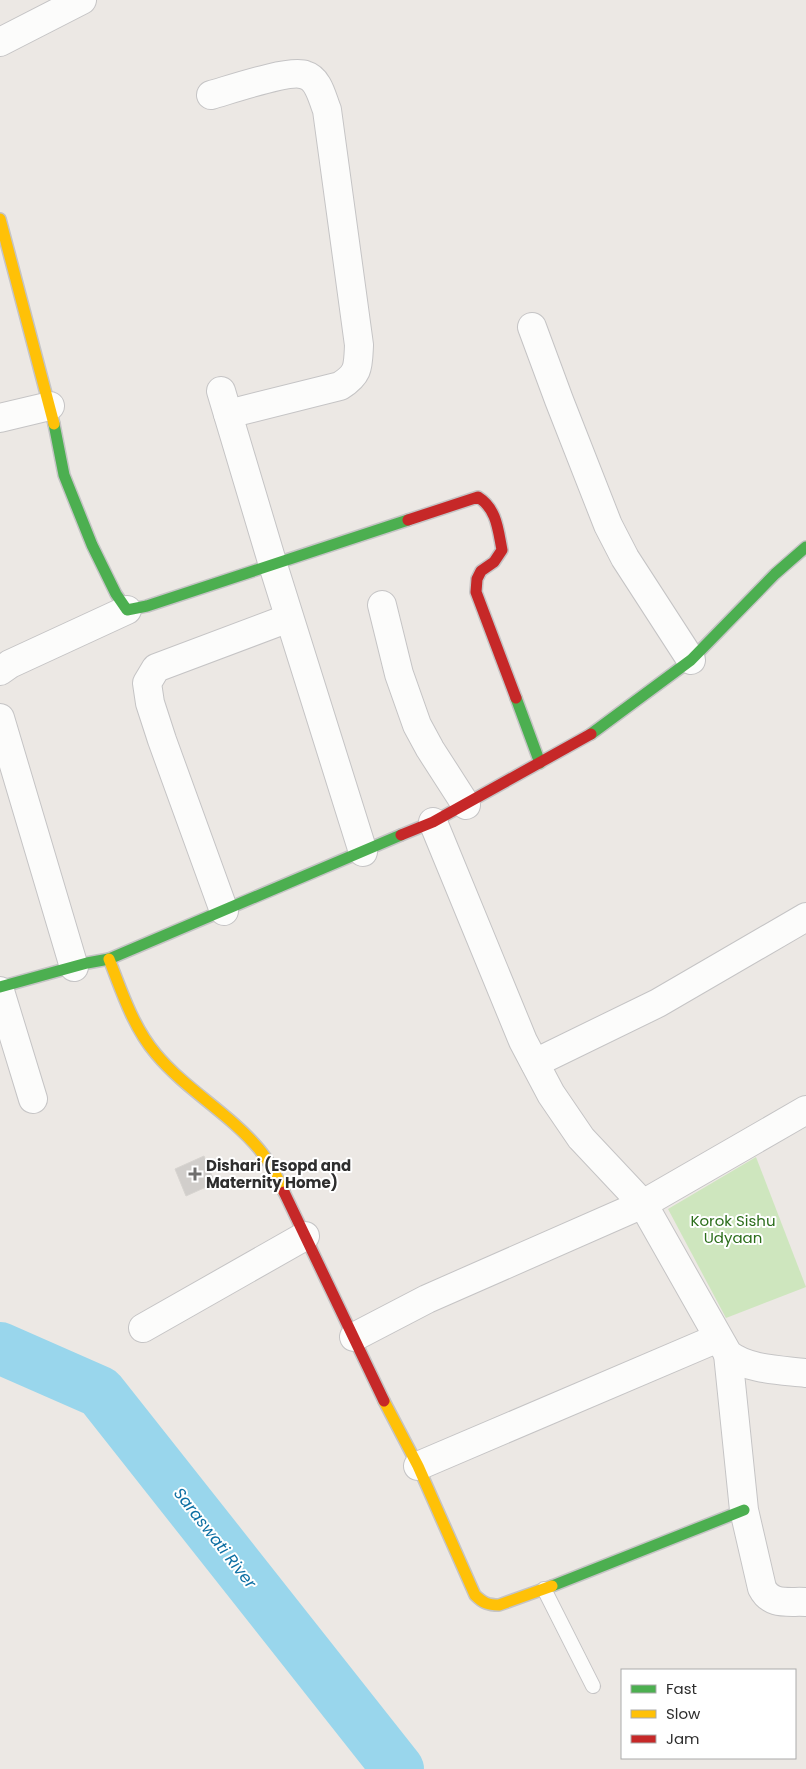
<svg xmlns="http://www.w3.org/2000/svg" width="806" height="1769" font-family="Poppins,sans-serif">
<rect width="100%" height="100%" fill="#ece8e4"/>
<path fill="#cee6be" d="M 756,1157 L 806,1287 L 726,1318 L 668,1209 Z"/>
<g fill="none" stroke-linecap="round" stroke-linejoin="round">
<path stroke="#99d6ec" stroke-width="52" d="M 0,1348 L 100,1392 L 398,1769"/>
</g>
<path fill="#d1cecb" stroke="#d7d4d0" d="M 204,1156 L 215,1183 L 186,1196 L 175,1169 Z"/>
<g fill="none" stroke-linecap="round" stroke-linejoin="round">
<g stroke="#c5c4c5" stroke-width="16">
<path id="lane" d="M 544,1589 L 593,1686"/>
</g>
<g stroke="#c5c4c5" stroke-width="30">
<g id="street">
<path d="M 0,42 L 82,0"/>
<path d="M 211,95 C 229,90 290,69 305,75 C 319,79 322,98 327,110 L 359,345 C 358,367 359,374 340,386 L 228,414"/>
<path d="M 532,327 L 559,400 L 608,525 L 625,558 L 691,660"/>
<path d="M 221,391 L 273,565 L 363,852"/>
<path d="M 0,418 L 50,406"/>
<path d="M 382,605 L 399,674 L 417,725 L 430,749 L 466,805"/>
<path d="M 0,671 L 10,664 L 127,610"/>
<path d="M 0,718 L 74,967"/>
<path d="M 433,822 L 523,1041 L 551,1094 L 581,1138 L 643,1204 L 728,1354 C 748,1370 781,1370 806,1373"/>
<path d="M 224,911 L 162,740 L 150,703 L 147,683 L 156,668 L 289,618"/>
<path d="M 0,991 L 33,1099"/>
<path d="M 535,1063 L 658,1003 L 806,917"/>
<path d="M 143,1328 L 305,1236"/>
<path d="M 354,1337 L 427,1299 L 643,1204 L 806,1110"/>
<path d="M 728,1354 L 744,1510 L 762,1588 C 771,1606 788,1601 806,1602"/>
<path d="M 418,1466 L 718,1338"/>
</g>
</g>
<g stroke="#c5c4c5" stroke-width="14">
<g id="fast">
<path d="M 54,424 L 64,475 L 92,545 L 116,594 L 127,610 L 147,606 L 408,520"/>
<path d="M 516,698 L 540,763"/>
<path d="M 591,734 L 691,660 L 775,574 L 806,547"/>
<path d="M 0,987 L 87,963 L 109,959 L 401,835"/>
<path d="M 552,1586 L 744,1510"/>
</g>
</g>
<g stroke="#c5c4c5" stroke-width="14">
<g id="slow">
<path d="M 0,219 L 54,424"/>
<path d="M 109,959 C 122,992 133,1027 156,1054 C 186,1090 229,1113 259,1149 C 270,1162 277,1177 284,1192"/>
<path d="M 384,1401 L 418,1466 L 475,1595 C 483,1603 488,1605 499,1605 L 552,1586"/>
</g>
</g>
<g stroke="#c5c4c5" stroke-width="14">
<g id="jam">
<path d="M 408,520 L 478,497 C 497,509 498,530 502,550 L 494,562 L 481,571 L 477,579 L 476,592 L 516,698"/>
<path d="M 401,835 L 433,822 L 591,734"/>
<path d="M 284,1192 L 384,1401"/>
</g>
</g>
<use href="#lane" stroke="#fcfcfb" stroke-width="14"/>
<use href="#street" stroke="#fcfcfb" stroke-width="28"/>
<use href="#fast" stroke="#4caf50" stroke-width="11"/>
<use href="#slow" stroke="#ffc107" stroke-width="11"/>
<use href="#jam" stroke="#c62828" stroke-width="11"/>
</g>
<path fill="#706f6e" stroke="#fff" stroke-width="2" d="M192.5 1166.5h5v5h5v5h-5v5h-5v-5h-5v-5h5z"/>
<g text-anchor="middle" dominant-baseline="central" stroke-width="4" stroke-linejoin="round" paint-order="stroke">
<g font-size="15" font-weight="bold" fill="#2e2e2e" stroke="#fff" text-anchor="start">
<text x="206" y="1165">Dishari (Esopd and<tspan x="206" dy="17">Maternity Home)</tspan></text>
</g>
<g font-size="15" fill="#2c6e1b" stroke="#fff">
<text x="733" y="1220">Korok Sishu<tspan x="733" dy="17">Udyaan</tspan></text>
</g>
<g font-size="16" font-style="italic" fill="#0d6fa3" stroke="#fff">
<text transform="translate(215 1538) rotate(52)">Saraswati River</text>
</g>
</g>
<rect x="621" y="1669" width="175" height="90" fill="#ffffff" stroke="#ababab"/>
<rect x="631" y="1685" width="25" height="8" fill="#4caf50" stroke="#ababab"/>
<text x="666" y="1694" font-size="15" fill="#2e2e2e">Fast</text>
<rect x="631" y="1710" width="25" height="8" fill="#ffc107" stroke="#ababab"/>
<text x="666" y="1719" font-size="15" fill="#2e2e2e">Slow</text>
<rect x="631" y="1735" width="25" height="8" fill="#c62828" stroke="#ababab"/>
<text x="666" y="1744" font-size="15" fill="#2e2e2e">Jam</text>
</svg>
